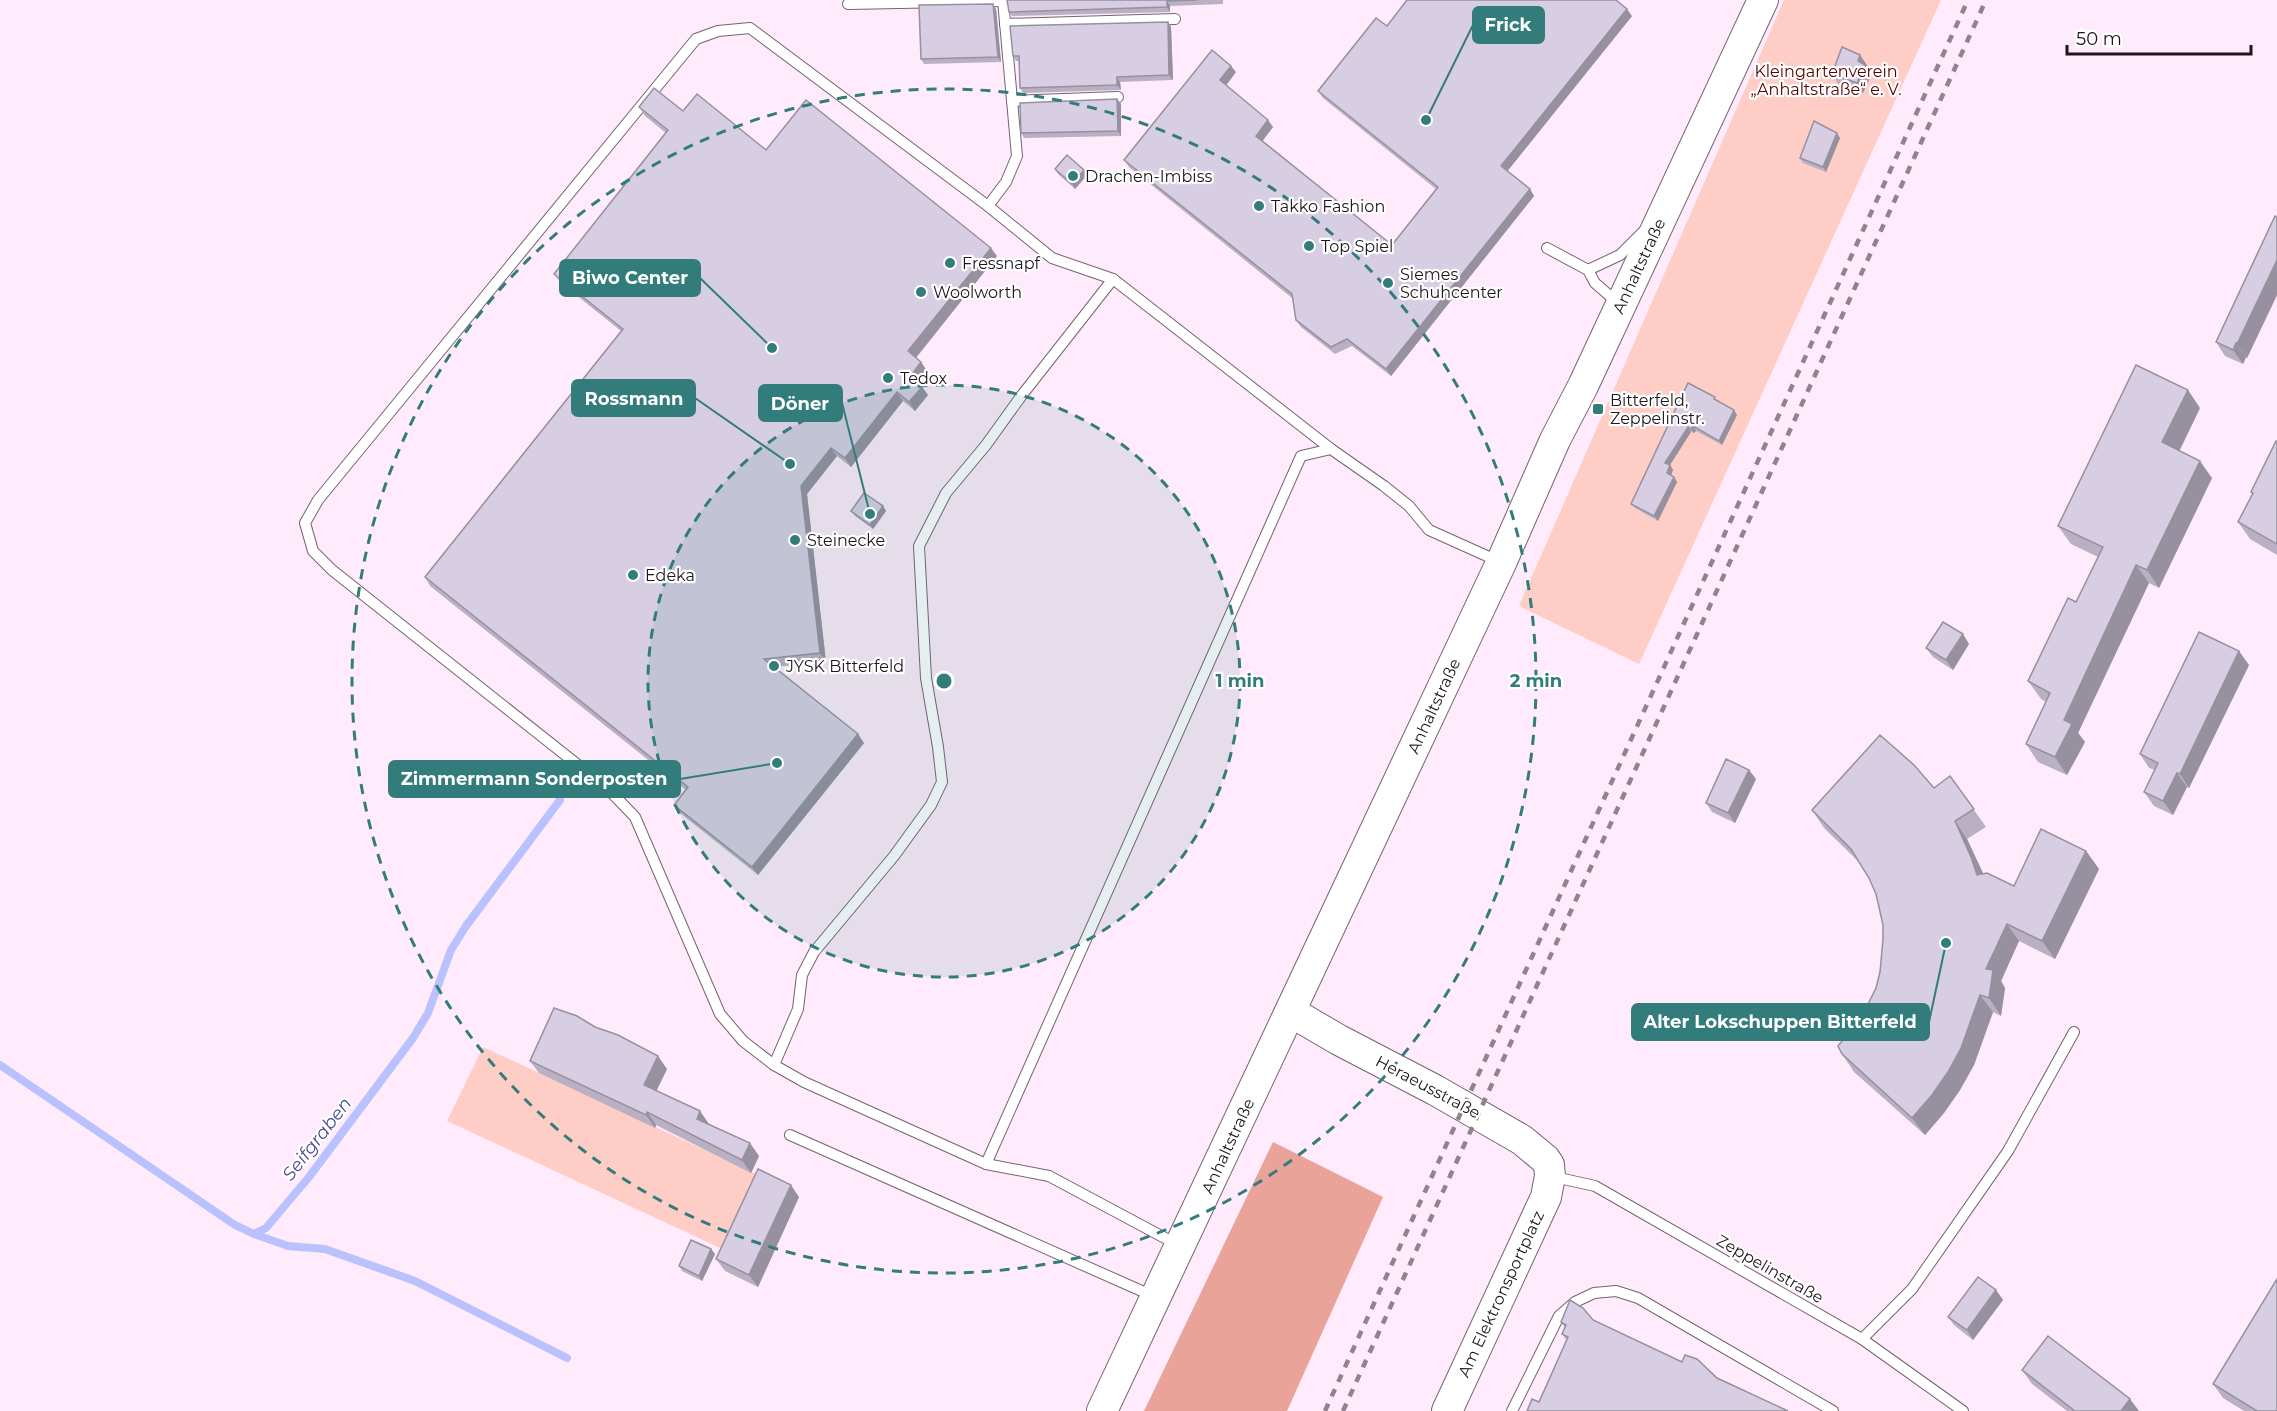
<svg xmlns="http://www.w3.org/2000/svg" width="2277" height="1411" font-family="Montserrat,sans-serif">
<rect width="100%" height="100%" fill="#ffebfb"/>
<g fill="#fecdc5">
<path d="M 1784,0 L 1941,0 L 1639,664 L 1519,606 Z"/>
<path d="M 483,1047 L 767,1179 L 733,1254 L 447,1121 Z"/>
</g>
<path fill="#eaa399" d="M 1273,1142 L 1383,1197 L 1287,1411 L 1144,1411 Z"/>
<g fill="none" stroke-linecap="round" stroke-linejoin="round">
<g stroke="#b9c2ff" stroke-width="8">
<path d="M 0,1065 L 235,1225 L 254,1234 L 266,1228 L 309,1177 L 413,1038 L 428,1013 L 451,950 L 466,926 L 560,800"/>
<path d="M 254,1234 L 288,1246 L 325,1249 L 415,1281 L 567,1358"/>
</g>
<g stroke="#746471" stroke-width="12">
<g id="lane">
<path d="M 848,4 L 1003,1"/>
<path d="M 1005,24 L 1175,19"/>
<path d="M 1012,101 L 1118,97"/>
<path d="M 988,206 L 1006,182 L 1017,156 L 1003,0"/>
<path d="M 1547,248 L 1588,270 L 1595,283 L 1618,303"/>
<path d="M 1588,270 L 1620,255 L 1645,230"/>
<path d="M 774,1065 L 798,1009 L 802,975 L 814,952 L 894,856 L 931,805 L 942,782 L 938,747 L 926,678 L 919,546 L 946,493 L 986,445 L 1022,395 L 1113,279"/>
<path d="M 790,1135 L 1153,1296"/>
<path d="M 986,1164 L 1301,456 L 1331,449"/>
<path d="M 1550,1176 L 1595,1186 L 1862,1339 L 1963,1411"/>
<path d="M 1178,1245 L 1049,1176 L 986,1164 L 804,1082 L 774,1065 L 743,1041 L 720,1014 L 635,817 L 607,788 L 332,570 L 313,551 L 305,523 L 318,500 L 696,39 L 718,31 L 750,28 L 988,206 L 1052,258 L 1113,279 L 1331,449 L 1384,486 L 1409,506 L 1429,530 L 1498,561"/>
<path d="M 1862,1339 L 1912,1289 L 2008,1151 L 2074,1032"/>
<path d="M 1512,1411 L 1559,1316 L 1575,1302 L 1594,1293 L 1616,1291 L 1638,1298 L 1833,1411"/>
</g>
</g>
<g stroke="#746471" stroke-width="32">
<g id="secondary">
<path d="M 1291,1012 L 1339,1040 L 1435,1090 L 1522,1140 L 1545,1159 L 1549,1165 L 1550,1176 L 1546,1197 L 1447,1411"/>
<path d="M 1102,1411 L 1501,563 L 1555,440 L 1583,386 L 1763,0"/>
</g>
</g>
<use href="#lane" stroke="#fff" stroke-width="10"/>
<use href="#secondary" stroke="#fff" stroke-width="30"/>
<g stroke="#91838e" stroke-width="4.5" stroke-dasharray="8 8" stroke-linecap="butt">
<path d="M 1325,1411 L 1968,0"/>
<path d="M 1343,1411 L 1986,0"/>
</g>
</g>
<g fill="#b9b1c3">
<path d="M 1007,0 L 1223,0 L 1223,4 L 1170,6 L 1170,12 L 1012,16 L 1009,12 Z"/>
<path d="M 996,9 L 1001,62 L 924,64 L 921,59 Z"/>
<path d="M 1632,16 L 1507,171 L 1530,189 L 1534,196 L 1391,376 L 1352,346 L 1335,354 L 1301,327 L 1296,320 L 1292,298 L 1129,167 L 1124,160 L 1236,72 L 1226,85 L 1273,127 L 1262,141 L 1392,245 L 1436,189 L 1323,98 L 1318,91 L 1387,26 Z"/>
<path d="M 1171,27 L 1173,80 L 1120,82 L 1121,90 L 1023,93 L 1020,88 L 1019,61 L 1016,61 L 1013,56 Z"/>
<path d="M 1867,65 L 1866,67 L 1872,74 L 1863,93 L 1838,84 L 1832,74 Z"/>
<path d="M 1117,99 L 1121,104 L 1121,136 L 1024,138 L 1021,133 Z"/>
<path d="M 639,107 L 683,111 L 997,256 L 916,358 L 921,362 L 927,371 L 918,383 L 922,387 L 928,395 L 915,411 L 903,401 L 851,467 L 837,456 L 807,494 L 826,662 L 774,667 L 864,743 L 758,875 L 680,813 L 674,805 L 686,790 L 430,586 L 425,577 L 621,331 L 560,282 L 554,274 L 666,133 L 645,116 Z"/>
<path d="M 1840,138 L 1826,172 L 1803,163 L 1800,158 Z"/>
<path d="M 1055,169 L 1084,170 L 1088,174 L 1075,189 L 1058,174 Z"/>
<path d="M 2277,217 L 2277,295 L 2247,358 L 2246,357 L 2243,364 L 2225,356 L 2216,342 Z"/>
<path d="M 1688,383 L 1719,401 L 1737,415 L 1722,445 L 1696,431 L 1694,433 L 1691,432 L 1670,465 L 1673,470 L 1671,475 L 1674,477 L 1677,482 L 1658,521 L 1635,508 L 1631,504 Z"/>
<path d="M 2200,408 L 2179,451 L 2212,478 L 2159,588 L 2149,583 L 2078,733 L 2085,742 L 2067,775 L 2038,762 L 2026,744 L 2046,702 L 2041,699 L 2028,681 L 2076,602 L 2098,557 L 2071,544 L 2058,526 Z"/>
<path d="M 2277,441 L 2277,555 L 2250,539 L 2238,522 L 2253,495 L 2251,492 Z"/>
<path d="M 883,506 L 886,511 L 873,529 L 855,516 L 851,511 Z"/>
<path d="M 1969,644 L 1953,670 L 1933,657 L 1926,648 Z"/>
<path d="M 2249,665 L 2189,788 L 2187,787 L 2173,815 L 2154,806 L 2144,792 L 2155,770 L 2149,768 L 2140,754 Z"/>
<path d="M 1950,776 L 1986,827 L 1967,839 L 1983,874 L 2014,886 L 2086,851 L 2099,869 L 2055,959 L 2019,941 L 2001,981 L 2005,988 L 2001,1016 L 1993,1012 L 1974,1065 L 1960,1090 L 1944,1113 L 1925,1135 L 1854,1072 L 1842,1054 L 1861,1018 L 1876,988 L 1880,972 L 1883,939 L 1883,925 L 1876,894 L 1869,878 L 1860,863 L 1824,828 L 1812,810 L 1934,788 Z"/>
<path d="M 1756,779 L 1735,823 L 1712,812 L 1706,803 Z"/>
<path d="M 530,1061 L 667,1069 L 656,1091 L 759,1156 L 751,1173 L 656,1125 L 655,1128 L 539,1073 Z"/>
<path d="M 799,1197 L 758,1287 L 725,1271 L 716,1259 Z"/>
<path d="M 711,1249 L 715,1254 L 702,1281 L 682,1271 L 679,1266 Z"/>
<path d="M 1996,1290 L 2003,1300 L 1973,1340 L 1955,1326 L 1948,1317 Z"/>
<path d="M 1593,1320 L 1717,1378 L 1539,1402 L 1567,1341 L 1562,1334 L 1565,1328 L 1561,1322 Z"/>
<path d="M 2022,1370 L 2139,1411 L 2067,1411 L 2032,1384 Z"/>
<path d="M 2213,1384 L 2277,1411 L 2244,1411 L 2223,1398 Z"/>
</g>
<g fill="#96909f">
<path d="M 1167,1 L 1170,6 L 1170,12 L 1167,7 Z"/>
<path d="M 993,4 L 996,9 L 1001,62 L 998,57 Z"/>
<path d="M 1627,9 L 1632,16 L 1506,173 L 1501,166 Z"/>
<path d="M 1168,22 L 1171,27 L 1173,80 L 1169,75 Z"/>
<path d="M 1860,55 L 1867,65 L 1866,67 L 1872,74 L 1863,93 L 1857,83 L 1858,61 Z"/>
<path d="M 1231,66 L 1236,72 L 1225,87 L 1220,80 Z"/>
<path d="M 1117,77 L 1120,82 L 1121,90 L 1117,85 Z"/>
<path d="M 1117,99 L 1121,104 L 1121,136 L 1118,131 Z"/>
<path d="M 1268,120 L 1273,127 L 1261,143 L 1256,136 Z"/>
<path d="M 1837,133 L 1840,138 L 1826,172 L 1823,167 Z"/>
<path d="M 1084,170 L 1088,174 L 1075,189 L 1072,184 Z"/>
<path d="M 1530,189 L 1534,196 L 1391,376 L 1386,369 Z"/>
<path d="M 991,248 L 997,256 L 914,360 L 908,351 Z"/>
<path d="M 2277,260 L 2277,295 L 2247,358 L 2237,344 Z"/>
<path d="M 2236,343 L 2246,357 L 2243,364 L 2233,350 Z"/>
<path d="M 921,362 L 927,371 L 916,386 L 910,377 Z"/>
<path d="M 922,387 L 928,395 L 915,411 L 909,402 Z"/>
<path d="M 2188,390 L 2200,408 L 2175,460 L 2162,442 Z"/>
<path d="M 897,392 L 903,401 L 851,467 L 845,458 Z"/>
<path d="M 1734,410 L 1737,415 L 1722,445 L 1719,441 Z"/>
<path d="M 1693,426 L 1696,431 L 1694,433 L 1691,429 Z"/>
<path d="M 1688,427 L 1691,432 L 1668,468 L 1665,463 Z"/>
<path d="M 831,448 L 837,456 L 807,494 L 826,662 L 820,653 L 801,486 Z"/>
<path d="M 2200,461 L 2212,478 L 2159,588 L 2147,570 Z"/>
<path d="M 1670,465 L 1673,470 L 1670,478 L 1667,473 Z"/>
<path d="M 1674,477 L 1677,482 L 1658,521 L 1654,516 Z"/>
<path d="M 883,506 L 886,511 L 873,529 L 870,525 Z"/>
<path d="M 2136,565 L 2149,583 L 2078,733 L 2085,742 L 2067,775 L 2055,757 L 2064,720 Z"/>
<path d="M 1963,634 L 1969,644 L 1953,670 L 1946,660 Z"/>
<path d="M 2239,651 L 2249,665 L 2189,788 L 2180,774 Z"/>
<path d="M 858,734 L 864,743 L 758,875 L 752,867 Z"/>
<path d="M 1749,770 L 1756,779 L 1735,823 L 1728,813 Z"/>
<path d="M 2177,773 L 2187,787 L 2173,815 L 2163,801 Z"/>
<path d="M 1955,821 L 1967,839 L 1984,875 L 1977,875 Z"/>
<path d="M 2086,851 L 2099,869 L 2055,959 L 2042,941 Z"/>
<path d="M 2007,924 L 2019,941 L 2001,981 L 2005,988 L 2001,1016 L 1989,998 L 1986,969 Z"/>
<path d="M 1980,995 L 1993,1012 L 1974,1065 L 1960,1090 L 1944,1113 L 1925,1135 L 1912,1118 Z"/>
<path d="M 658,1056 L 667,1069 L 653,1098 L 644,1085 Z"/>
<path d="M 700,1111 L 709,1124 L 697,1119 Z"/>
<path d="M 647,1112 L 656,1125 L 655,1128 L 646,1115 Z"/>
<path d="M 750,1143 L 759,1156 L 751,1173 L 742,1160 Z"/>
<path d="M 791,1185 L 799,1197 L 758,1287 L 749,1275 Z"/>
<path d="M 711,1249 L 715,1254 L 702,1281 L 699,1276 Z"/>
<path d="M 1996,1290 L 2003,1300 L 1973,1340 L 1967,1330 Z"/>
<path d="M 2130,1399 L 2139,1411 L 2121,1411 Z"/>
</g>
<g fill="#d7cee3" stroke="#96909f" stroke-width="1.5">
<path d="M 1007,0 L 1197,0 L 1167,1 L 1167,7 L 1009,12 Z"/>
<path d="M 1407,0 L 1616,0 L 1627,9 L 1501,166 L 1530,189 L 1386,369 L 1347,339 L 1331,347 L 1296,320 L 1292,294 L 1124,160 L 1212,50 L 1231,66 L 1220,80 L 1268,120 L 1256,136 L 1392,245 L 1438,187 L 1318,91 L 1376,18 L 1387,26 Z"/>
<path d="M 993,4 L 998,57 L 921,59 L 919,5 Z"/>
<path d="M 1168,22 L 1169,75 L 1117,77 L 1117,85 L 1020,88 L 1019,56 L 1013,56 L 1010,26 Z"/>
<path d="M 1842,47 L 1860,55 L 1858,61 L 1865,65 L 1857,83 L 1832,74 Z"/>
<path d="M 654,88 L 683,111 L 697,94 L 766,150 L 806,100 L 991,248 L 908,351 L 921,362 L 910,377 L 922,387 L 909,402 L 897,392 L 845,458 L 831,448 L 801,486 L 820,653 L 764,659 L 858,734 L 752,867 L 674,805 L 688,787 L 425,577 L 623,329 L 554,274 L 668,130 L 639,107 Z"/>
<path d="M 1117,99 L 1118,131 L 1021,133 L 1020,103 Z"/>
<path d="M 1814,121 L 1837,133 L 1823,167 L 1800,158 Z"/>
<path d="M 1067,155 L 1084,170 L 1072,184 L 1055,169 Z"/>
<path d="M 2275,216 L 2277,217 L 2277,260 L 2237,344 L 2236,343 L 2233,350 L 2216,342 Z"/>
<path d="M 2136,365 L 2188,390 L 2162,442 L 2200,461 L 2147,570 L 2136,565 L 2064,720 L 2072,724 L 2055,757 L 2026,744 L 2050,693 L 2028,681 L 2068,598 L 2076,602 L 2103,547 L 2058,526 Z"/>
<path d="M 1688,383 L 1715,397 L 1714,399 L 1734,410 L 1719,441 L 1693,426 L 1691,429 L 1688,427 L 1665,463 L 1670,465 L 1667,473 L 1674,477 L 1654,516 L 1631,504 Z"/>
<path d="M 2276,441 L 2277,441 L 2277,544 L 2238,522 L 2253,493 L 2251,492 Z"/>
<path d="M 864,493 L 883,506 L 870,525 L 851,511 Z"/>
<path d="M 1943,622 L 1963,634 L 1946,660 L 1926,648 Z"/>
<path d="M 2199,632 L 2239,651 L 2180,774 L 2177,773 L 2163,801 L 2144,792 L 2158,763 L 2140,754 Z"/>
<path d="M 1880,735 L 1914,765 L 1934,788 L 1950,776 L 1974,809 L 1955,821 L 1971,857 L 1977,875 L 1987,873 L 2014,886 L 2041,829 L 2086,851 L 2042,941 L 2007,924 L 1986,969 L 1993,970 L 1989,998 L 1980,995 L 1961,1048 L 1948,1072 L 1932,1095 L 1912,1118 L 1842,1054 L 1838,1046 L 1861,1018 L 1876,988 L 1880,972 L 1883,939 L 1883,925 L 1876,894 L 1869,878 L 1851,849 L 1812,810 Z"/>
<path d="M 1726,759 L 1749,770 L 1728,813 L 1706,803 Z"/>
<path d="M 554,1008 L 577,1016 L 595,1027 L 618,1035 L 658,1056 L 644,1085 L 700,1111 L 697,1119 L 750,1143 L 742,1160 L 647,1112 L 646,1115 L 530,1061 Z"/>
<path d="M 758,1169 L 791,1185 L 749,1275 L 716,1259 Z"/>
<path d="M 691,1240 L 711,1249 L 699,1276 L 679,1266 Z"/>
<path d="M 1978,1277 L 1996,1290 L 1967,1330 L 1948,1317 Z"/>
<path d="M 2277,1279 L 2277,1411 L 2257,1411 L 2213,1384 Z"/>
<path d="M 1570,1300 L 1583,1308 L 1593,1320 L 1682,1362 L 1685,1355 L 1697,1359 L 1717,1378 L 1788,1411 L 1527,1411 L 1532,1399 L 1539,1402 L 1568,1337 L 1562,1334 L 1566,1325 L 1561,1322 Z"/>
<path d="M 2048,1336 L 2130,1399 L 2121,1411 L 2075,1411 L 2022,1370 Z"/>
</g>
<circle cx="944" cy="681" r="296" fill="#337c7c" fill-opacity=".12"/>
<g fill="none" stroke="#337c7c" stroke-width="3" stroke-dasharray="10 8">
<circle cx="944" cy="681" r="296"/>
<circle cx="944" cy="681" r="592"/>
</g>
<g fill="#337c7c" stroke="#fff" stroke-width="2">
<circle cx="1073" cy="176" r="6"/>
<circle cx="1259" cy="206" r="6"/>
<circle cx="1309" cy="246" r="6"/>
<circle cx="950" cy="263" r="6"/>
<circle cx="1388" cy="283" r="6"/>
<circle cx="921" cy="292" r="6"/>
<circle cx="888" cy="378" r="6"/>
<rect x="1592" y="403" width="12" height="12" rx="3"/>
<circle cx="795" cy="540" r="6"/>
<circle cx="633" cy="575" r="6"/>
<circle cx="774" cy="666" r="6"/>
</g>
<g text-anchor="middle" dominant-baseline="central" stroke-width="4.5" stroke-linejoin="round" paint-order="stroke">
<g font-size="16" fill="#550002" stroke="#fff">
<text x="1826" y="71">Kleingartenverein<tspan x="1826" dy="18">„Anhaltstraße“ e. V.</tspan></text>
</g>
<g font-size="16" fill="#1d161c" stroke="#fff" text-anchor="start">
<text x="1085" y="176">Drachen-Imbiss</text>
<text x="1271" y="206">Takko Fashion</text>
<text x="1321" y="246">Top Spiel</text>
<text x="962" y="263">Fressnapf</text>
<text x="1400" y="274">Siemes<tspan x="1400" dy="18">Schuhcenter</tspan></text>
<text x="933" y="292">Woolworth</text>
<text x="900" y="378">Tedox</text>
<text x="1610" y="400">Bitterfeld,<tspan x="1610" dy="18">Zeppelinstr.</tspan></text>
<text x="807" y="540">Steinecke</text>
<text x="645" y="575">Edeka</text>
<text x="786" y="666">JYSK Bitterfeld</text>
</g>
<g font-size="16" fill="#1d161c" stroke="#fff">
<text transform="translate(1639 266) rotate(-65)">Anhaltstraße</text>
<text transform="translate(1434 706) rotate(-65)">Anhaltstraße</text>
<text transform="translate(1428 1087) rotate(28)">Heraeusstraße</text>
<text transform="translate(1228 1146) rotate(-65)">Anhaltstraße</text>
<text transform="translate(1770 1269) rotate(30)">Zeppelinstraße</text>
<text transform="translate(1501 1294) rotate(-65)">Am Elektronsportplatz</text>
</g>
<g font-size="18" font-style="italic" fill="#464b93" stroke="#fff">
<text transform="translate(317 1139) rotate(-52)">Seifgraben</text>
</g>
</g>
<circle cx="944" cy="681" r="9" fill="#337c7c" stroke="#fff" stroke-width="3"/>
<g font-size="18" text-anchor="middle" font-weight="bold" fill="#337c7c" stroke="#fff" stroke-width="4.5" stroke-linejoin="round" paint-order="stroke">
<text x="1240" y="687">1 min</text>
<text x="1536" y="687">2 min</text>
</g>
<path fill="none" stroke="#337c7c" stroke-width="2" d="M1426 120L1473 25M772 348L700 278M790 464L695 398M870 514L842 403M777 763L680 779M1946 943L1929 1022"/>
<g fill="#337c7c" stroke="#fff" stroke-width="2">
<circle cx="1426" cy="120" r="6"/>
<circle cx="772" cy="348" r="6"/>
<circle cx="790" cy="464" r="6"/>
<circle cx="870" cy="514" r="6"/>
<circle cx="777" cy="763" r="6"/>
<circle cx="1946" cy="943" r="6"/>
</g>
<g fill="#337c7c" stroke="#337c7c" stroke-width="2">
<rect x="1473" y="7" width="71" height="36" rx="6"/>
<rect x="560" y="260" width="140" height="36" rx="6"/>
<rect x="572" y="380" width="123" height="36" rx="6"/>
<rect x="759" y="385" width="83" height="36" rx="6"/>
<rect x="389" y="761" width="291" height="36" rx="6"/>
<rect x="1632" y="1004" width="297" height="36" rx="6"/>
</g>
<g font-size="18" text-anchor="middle" font-weight="bold" fill="#fff">
<text x="1508" y="31">Frick</text>
<text x="630" y="284">Biwo Center</text>
<text x="634" y="405">Rossmann</text>
<text x="800" y="410">Döner</text>
<text x="534" y="785">Zimmermann Sonderposten</text>
<text x="1780" y="1028">Alter Lokschuppen Bitterfeld</text>
</g>
<path d="M2067 45v9h184v-9" fill="none" stroke="#1d161c" stroke-width="3"/>
<text x="2076" y="45" font-size="18" fill="#1d161c" stroke="#ffffff" stroke-width="4.5" paint-order="stroke">50 m</text>
</svg>
